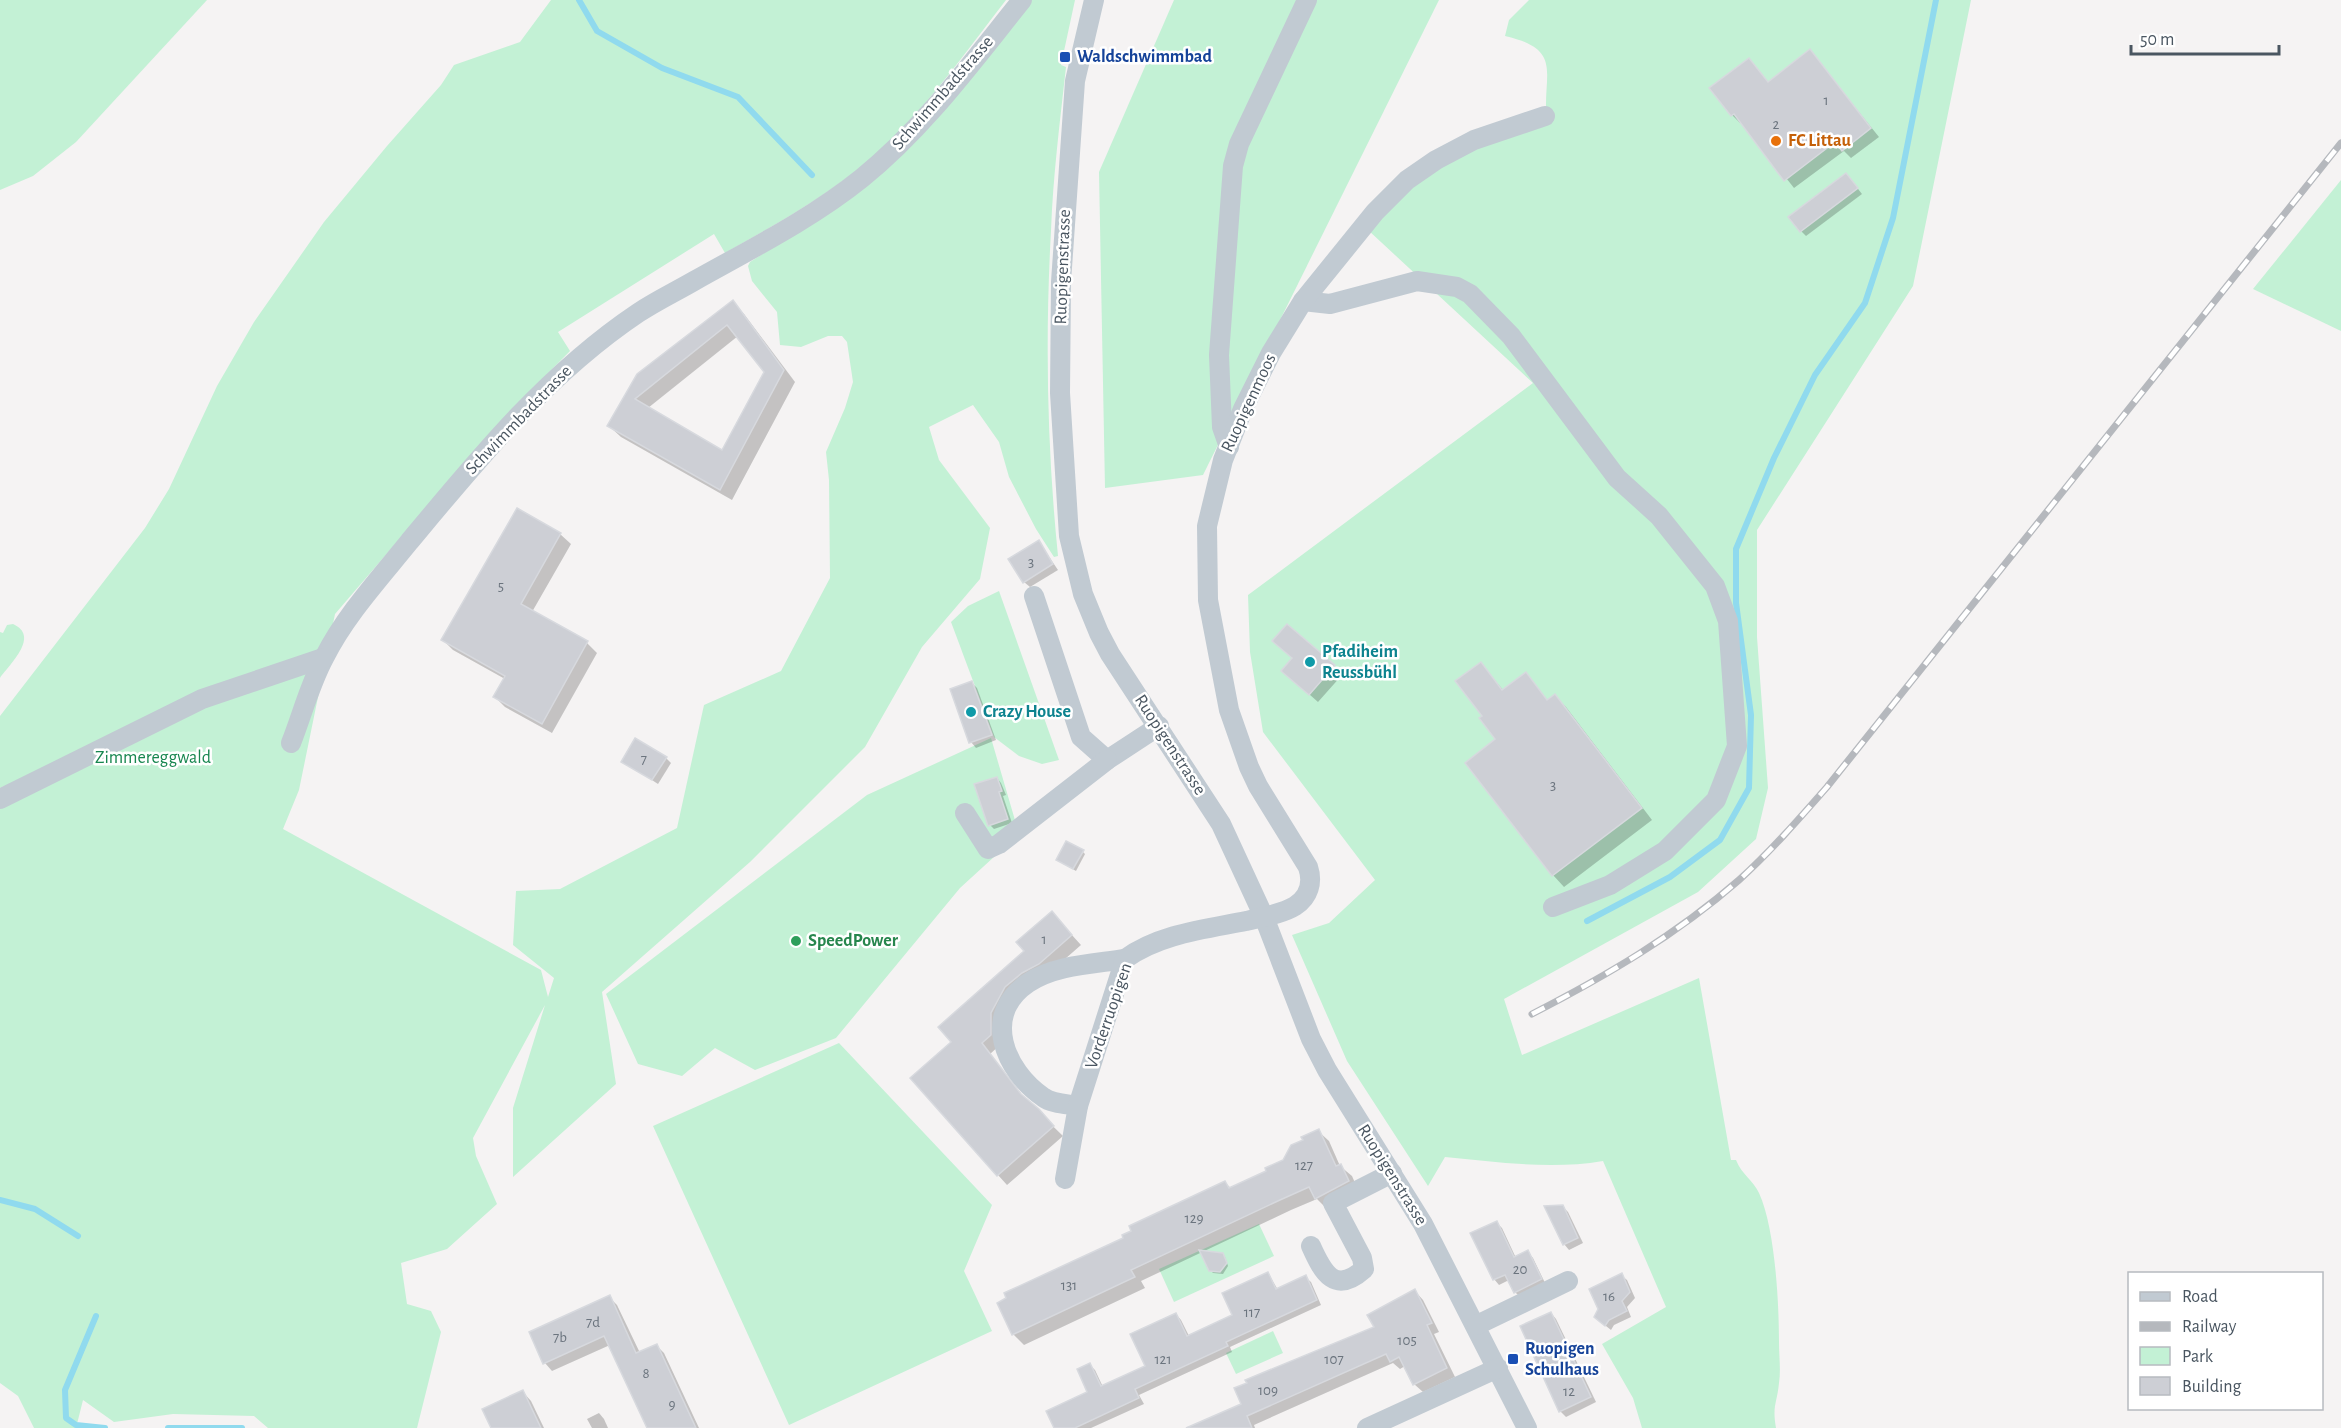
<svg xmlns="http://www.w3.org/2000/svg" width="2341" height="1428" font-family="'Alegreya Sans',sans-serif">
<rect width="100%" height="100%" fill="#f5f3f3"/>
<g fill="#c3f1d5">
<path d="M 0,0 L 207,0 L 76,142 L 33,176 L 0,190 Z"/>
<path d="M 551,0 L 1006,0 C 972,44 939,90 900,131 C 851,183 786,219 725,253 L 714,234 L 558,332 L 570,351 L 500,422 L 335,614 L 299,790 L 283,829 L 541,970 L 548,997 L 554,978 L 513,945 L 516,891 L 560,889 L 677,828 L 704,705 L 781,671 L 830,578 L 829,480 L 826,452 L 845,408 L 853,382 L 847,342 L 842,336 L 828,336 L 801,347 L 780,345 L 777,312 L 752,281 L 748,266 L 750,262 L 778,244 L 955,97 L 1032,0 L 1075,0 L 1061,65 L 1066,67 C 1060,121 1053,176 1051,231 C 1045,339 1047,448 1058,556 L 1054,557 L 1036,529 L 1009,477 L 999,442 L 973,405 L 929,427 L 939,460 L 990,528 L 980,579 L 922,647 L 865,747 L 750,862 L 602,992 L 616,1084 L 513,1177 L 513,1108 L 545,1005 L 473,1138 L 476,1156 L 497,1204 L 447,1249 L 401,1263 L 407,1304 L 431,1311 L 441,1332 L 417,1428 L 268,1428 L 254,1416 L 173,1414 L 114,1422 L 83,1400 L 76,1428 L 34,1428 L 18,1396 L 0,1383 L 0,808 L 11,800 L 4,786 L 0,788 L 0,716 L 145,528 L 169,489 L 217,386 L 254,322 L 324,222 L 387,146 L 441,85 L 454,65 L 520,42 Z"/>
<path d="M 1174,0 L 1439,0 L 1203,475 L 1105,488 L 1099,172 Z"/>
<path d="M 1529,0 L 1971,0 L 1913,286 L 1757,530 L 1757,637 L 1768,788 L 1756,839 L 1698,892 L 1504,999 L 1522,1055 L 1699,978 L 1731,1160 L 1736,1160 C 1742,1175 1753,1180 1759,1193 C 1775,1228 1779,1302 1779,1342 C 1779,1356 1781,1370 1779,1383 C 1777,1404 1772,1405 1776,1428 L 1642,1428 L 1633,1398 L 1602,1344 L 1666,1307 L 1603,1161 C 1551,1170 1497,1162 1445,1157 L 1428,1186 L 1347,1061 L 1292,935 L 1329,923 L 1375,880 L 1263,732 L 1250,652 L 1248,595 L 1533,383 L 1368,230 L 1426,175 L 1469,150 L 1547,122 C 1541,75 1566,50 1505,36 L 1509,20 Z"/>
<path d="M 2341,180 L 2341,331 L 2253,289 Z"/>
<path d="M 999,591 L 1059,760 L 1042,764 L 1019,756 L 994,737 L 951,622 L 968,606 Z"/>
<path d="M 13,624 C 40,636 11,663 0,678 L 0,632 L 3,633 L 7,625 Z"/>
<path d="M 991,738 L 1019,834 L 960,888 L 836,1038 L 755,1070 L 715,1048 L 682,1076 L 638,1064 L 606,994 L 867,795 Z"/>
<path d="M 839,1043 L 992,1205 L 964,1271 L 992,1331 L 789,1425 L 653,1126 Z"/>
<path d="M 1259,1224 L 1274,1256 L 1174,1302 L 1159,1269 Z"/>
<path d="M 1273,1331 L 1283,1353 L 1236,1374 L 1226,1353 Z"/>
</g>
<g fill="#0003" fill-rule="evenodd">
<path d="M 1810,51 L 1879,137 L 1851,158 L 1844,151 L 1794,188 L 1742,122 L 1740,123 L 1732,115 L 1749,60 L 1769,83 Z"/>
<path d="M 1851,180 L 1862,194 L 1806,236 L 1801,231 Z"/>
<path d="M 732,302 L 744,314 L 795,382 L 732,500 L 621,437 L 609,426 L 639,375 ZM 738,336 L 766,372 L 723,452 L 648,408 Z"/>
<path d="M 518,510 L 560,534 L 571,544 L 532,612 L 587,643 L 597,653 L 552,733 L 505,707 L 495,697 L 505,679 L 453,650 L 443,640 Z"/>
<path d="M 1039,542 L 1058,570 L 1030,587 L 1024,582 Z"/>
<path d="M 1287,626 L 1342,675 L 1318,702 L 1292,679 L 1294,659 Z"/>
<path d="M 1480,663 L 1504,691 L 1525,674 L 1548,701 L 1554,696 L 1566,707 L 1652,820 L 1564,887 L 1553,875 L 1498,739 L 1484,716 Z"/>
<path d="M 972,683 L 977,688 L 996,740 L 976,748 L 971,742 Z"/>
<path d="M 666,758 L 671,763 L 658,784 L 623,761 Z"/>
<path d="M 997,778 L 1001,783 L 1006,795 L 1003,796 L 1012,823 L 994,829 L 990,825 Z"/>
<path d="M 1083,852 L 1085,854 L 1076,871 L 1057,860 Z"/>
<path d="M 1061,923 L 1081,945 L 1049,973 L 1015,997 L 1000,1045 L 990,1054 L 1026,1100 L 1063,1136 L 1007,1185 L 998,1175 L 953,1042 Z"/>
<path d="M 1318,1131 L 1329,1141 L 1340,1166 L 1352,1176 L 1359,1192 L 1327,1209 L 1317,1199 L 1291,1210 L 1141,1281 L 1145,1288 L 1024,1345 L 1013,1334 L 1125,1239 L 1225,1183 L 1231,1188 L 1268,1172 L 1284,1161 L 1305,1140 Z"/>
<path d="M 1562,1206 L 1568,1212 L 1583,1243 L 1569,1250 L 1564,1244 Z"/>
<path d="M 1496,1222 L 1502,1228 L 1516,1258 L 1528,1252 L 1533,1258 L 1546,1285 L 1520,1297 L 1515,1292 L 1509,1280 L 1499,1285 L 1494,1279 Z"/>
<path d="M 1225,1257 L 1228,1266 L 1223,1274 L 1213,1273 L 1210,1270 Z"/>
<path d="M 1268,1273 L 1278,1290 L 1305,1277 L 1311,1282 L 1321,1305 L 1230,1347 L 1232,1352 L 1139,1395 L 1144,1404 L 1091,1428 L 1055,1428 L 1089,1393 L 1090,1365 L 1095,1370 L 1103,1387 L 1147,1367 L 1176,1314 L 1181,1320 L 1189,1336 L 1234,1316 Z"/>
<path d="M 1621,1275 L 1627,1280 L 1635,1298 L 1627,1307 L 1631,1317 L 1614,1325 L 1611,1330 L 1601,1322 Z"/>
<path d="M 1415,1291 L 1423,1300 L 1439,1332 L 1434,1334 L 1455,1377 L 1423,1392 L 1414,1384 L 1405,1366 L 1400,1369 L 1393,1363 L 1254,1425 L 1255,1428 L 1189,1428 L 1243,1405 L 1376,1328 Z"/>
<path d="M 609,1297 L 617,1305 L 640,1353 L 657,1346 L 664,1353 L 699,1428 L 648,1428 L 610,1345 L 552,1371 L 545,1363 Z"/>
<path d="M 1551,1313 L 1556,1319 L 1596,1402 L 1566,1417 L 1560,1411 Z"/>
<path d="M 523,1392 L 531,1401 L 544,1428 L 493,1428 Z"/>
<path d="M 599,1413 L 604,1419 L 608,1428 L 592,1428 L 587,1419 Z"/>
</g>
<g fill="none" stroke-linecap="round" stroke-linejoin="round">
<g stroke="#90daee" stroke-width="6">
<path d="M 579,0 L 597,31 L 662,68 L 738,97 L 812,175"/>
<path d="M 1587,921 L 1670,877 L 1720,840 L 1749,788 L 1751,715 L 1736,603 L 1736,549 L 1774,458 L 1815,375 L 1865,303 L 1893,218 L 1936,0"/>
<path d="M 0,1200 L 35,1209 L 78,1236"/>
<path d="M 96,1316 L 65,1390 L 66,1418 L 76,1425 L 105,1428"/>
<path d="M 168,1428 L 242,1428"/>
</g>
</g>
<g fill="#cdcfd5" stroke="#d7d9de" stroke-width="1.5" fill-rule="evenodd">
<path d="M 1810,49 L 1871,128 L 1842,151 L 1835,142 L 1784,181 L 1734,114 L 1731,116 L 1709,88 L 1749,58 L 1768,82 Z"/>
<path d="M 1846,173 L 1858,188 L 1800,232 L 1788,217 Z"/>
<path d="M 733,300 L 784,370 L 720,490 L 607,426 L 637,374 ZM 727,325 L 764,372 L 722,450 L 635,399 Z"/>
<path d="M 517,508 L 561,533 L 521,604 L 588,641 L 542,724 L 493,697 L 505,676 L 441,640 Z"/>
<path d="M 1039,540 L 1053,564 L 1023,583 L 1008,559 Z"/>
<path d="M 1287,624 L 1335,665 L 1309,695 L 1281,671 L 1292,658 L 1272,641 Z"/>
<path d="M 1481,662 L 1502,690 L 1526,672 L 1547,700 L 1555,694 L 1642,808 L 1552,876 L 1465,763 L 1495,739 L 1479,718 L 1482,716 L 1455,681 Z"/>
<path d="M 972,681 L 992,735 L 969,743 L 950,689 Z"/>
<path d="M 635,738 L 667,757 L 652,780 L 621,762 Z"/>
<path d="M 997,777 L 1002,791 L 999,792 L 1008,819 L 988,826 L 974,784 Z"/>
<path d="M 1066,841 L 1084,850 L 1073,869 L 1056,860 Z"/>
<path d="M 1052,911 L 1072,935 L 1039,964 L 1022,973 L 1005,987 L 991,1013 L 991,1035 L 982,1043 L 1021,1094 L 1039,1109 L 1054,1126 L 997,1176 L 910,1078 L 951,1042 L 938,1027 L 1024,951 L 1016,942 Z"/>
<path d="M 1319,1129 L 1336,1166 L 1341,1164 L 1349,1181 L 1315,1199 L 1309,1187 L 1280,1200 L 1131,1270 L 1135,1277 L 1012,1335 L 997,1303 L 1006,1298 L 1004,1293 L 1123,1238 L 1122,1235 L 1131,1231 L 1129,1226 L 1225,1181 L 1229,1188 L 1266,1171 L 1265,1168 L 1283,1160 L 1291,1145 L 1303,1140 L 1301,1137 Z"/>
<path d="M 1563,1205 L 1578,1238 L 1563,1245 L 1544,1206 Z"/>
<path d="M 1497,1221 L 1514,1257 L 1528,1250 L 1542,1279 L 1514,1293 L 1505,1275 L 1493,1280 L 1470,1233 Z"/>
<path d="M 1199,1250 L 1223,1253 L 1227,1263 L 1220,1272 L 1209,1271 Z"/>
<path d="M 1268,1272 L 1276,1289 L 1306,1275 L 1317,1300 L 1226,1342 L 1228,1346 L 1135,1389 L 1139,1398 L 1075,1428 L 1054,1428 L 1046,1411 L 1087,1392 L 1077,1369 L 1090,1363 L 1101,1386 L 1145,1366 L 1130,1334 L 1176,1313 L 1187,1336 L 1232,1315 L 1222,1293 Z"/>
<path d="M 1622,1273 L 1630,1292 L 1622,1301 L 1627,1311 L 1609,1320 L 1605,1326 L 1594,1317 L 1598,1309 L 1589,1289 Z"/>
<path d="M 1415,1289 L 1432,1323 L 1427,1325 L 1447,1368 L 1413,1385 L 1399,1357 L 1390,1362 L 1386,1354 L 1247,1416 L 1252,1428 L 1186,1428 L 1241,1404 L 1234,1388 L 1247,1383 L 1245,1380 L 1374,1327 L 1367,1315 Z"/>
<path d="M 610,1295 L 636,1353 L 657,1344 L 696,1428 L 647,1428 L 604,1336 L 543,1364 L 529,1332 Z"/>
<path d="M 1551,1312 L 1591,1397 L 1559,1412 L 1520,1326 Z"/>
<path d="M 523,1390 L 541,1428 L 491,1428 L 482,1409 Z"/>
</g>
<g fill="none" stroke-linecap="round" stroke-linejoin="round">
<g stroke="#c1cad2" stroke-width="20">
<path d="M 1094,0 L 1075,81 L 1061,282 L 1060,393 L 1069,536 L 1083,594 L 1099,633 L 1110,654 L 1221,824 L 1264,917 L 1311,1039 L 1327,1070 L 1423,1224 L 1527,1428"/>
<path d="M 1303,301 L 1330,304 L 1417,281 L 1457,287 L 1470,294 L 1511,336 L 1617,478 L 1659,516 L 1715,586 L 1728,621 L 1737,746 L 1716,800 L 1665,851 L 1610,885 L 1553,907"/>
<path d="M 1229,447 L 1222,427 L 1219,355 L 1233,166 L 1239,144 L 1307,0"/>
<path d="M 1034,596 L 1081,737 L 1107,760 L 1159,726"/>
<path d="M 291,743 C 302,715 310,684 324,658 C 345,616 379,579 409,542 C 478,459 547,374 638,313 C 656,301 675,292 694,281 C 751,249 811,219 862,178 C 924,128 972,62 1022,0"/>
<path d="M 0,799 L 202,699 L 323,658"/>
<path d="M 965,813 L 988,849 L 999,844 L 1107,760"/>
<path d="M 1078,1106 C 1068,1104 1052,1104 1043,1097 C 1005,1071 981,1015 1028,983 C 1055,965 1093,964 1125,959"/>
<path d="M 1065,1179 L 1078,1106 L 1125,959 C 1159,934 1206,929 1246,921 C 1262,917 1282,914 1295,906 C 1309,897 1313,882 1308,867 L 1258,786 L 1249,767 L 1229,710 L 1208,600 L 1207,526 L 1223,460 L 1243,409 L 1271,353 L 1303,301 L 1375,212 L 1407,180 L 1436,160 L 1474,140 L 1545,116"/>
<path d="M 1311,1246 C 1323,1273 1335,1295 1364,1269 L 1362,1258 L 1333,1203 L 1392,1173"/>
<path d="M 1477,1325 L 1568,1281"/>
<path d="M 1367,1428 L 1498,1368"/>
</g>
<g stroke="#b5b8bd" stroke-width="7">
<path id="rail" d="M 1532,1014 C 1606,976 1676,935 1739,880 C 1770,852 1799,819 1827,787 L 2341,143"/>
</g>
<use href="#rail" stroke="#fff" stroke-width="4.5" stroke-dasharray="14" stroke-linecap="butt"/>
</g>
<g fill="#1a4fb4" stroke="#fff" stroke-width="2">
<rect x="1059" y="51" width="12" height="12" rx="3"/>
<rect x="1507" y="1353" width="12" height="12" rx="3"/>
</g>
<circle fill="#e8710a" stroke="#fff" stroke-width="2" cx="1776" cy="141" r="6"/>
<g fill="#0f9aa8" stroke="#fff" stroke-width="2">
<circle cx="1310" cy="662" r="6"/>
<circle cx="971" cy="712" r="6"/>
</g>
<circle fill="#2e9e5b" stroke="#fff" stroke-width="2" cx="796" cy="941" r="6"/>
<g text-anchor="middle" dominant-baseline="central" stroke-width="5" stroke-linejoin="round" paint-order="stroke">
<g font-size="15" fill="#6b747e">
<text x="1826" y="100">1</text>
<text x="1776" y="124">2</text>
<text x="1031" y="562">3</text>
<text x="501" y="586">5</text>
<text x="644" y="759">7</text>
<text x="1553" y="785">3</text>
<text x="1044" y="939">1</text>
<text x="1304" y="1165">127</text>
<text x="1194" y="1218">129</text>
<text x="1520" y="1269">20</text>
<text x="1069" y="1285">131</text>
<text x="1609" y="1296">16</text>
<text x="1252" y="1312">117</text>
<text x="593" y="1322">7d</text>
<text x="560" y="1337">7b</text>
<text x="1407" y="1340">105</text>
<text x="1163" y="1359">121</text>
<text x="1334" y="1359">107</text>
<text x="646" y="1373">8</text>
<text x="1268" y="1390">109</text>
<text x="1569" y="1391">12</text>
<text x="672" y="1404">9</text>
</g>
<g font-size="18" font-weight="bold" fill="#164399" stroke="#fff" text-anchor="start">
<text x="1077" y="57">Waldschwimmbad</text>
<text x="1525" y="1349">Ruopigen<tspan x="1525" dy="21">Schulhaus</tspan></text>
</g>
<g font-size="18" fill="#4a5661" stroke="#fff">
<text transform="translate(943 93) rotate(-49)">Schwimmbadstrasse</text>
<text transform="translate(1063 267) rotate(-88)">Ruopigenstrasse</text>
<text transform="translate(1249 403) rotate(-65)">Ruopigenmoos</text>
<text transform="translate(519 420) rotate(-46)">Schwimmbadstrasse</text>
<text transform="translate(1170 745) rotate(57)">Ruopigenstrasse</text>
<text transform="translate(1109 1016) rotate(-71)">Vorderruopigen</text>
<text transform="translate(1392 1175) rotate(58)">Ruopigenstrasse</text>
</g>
<g font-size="18" font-weight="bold" fill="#c56008" stroke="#fff" text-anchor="start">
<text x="1788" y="141">FC Littau</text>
</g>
<g font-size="18" font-weight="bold" fill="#0d838f" stroke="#fff" text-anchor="start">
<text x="1322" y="652">Pfadiheim<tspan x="1322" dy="21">Reussbühl</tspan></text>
<text x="983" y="712">Crazy House</text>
</g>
<g font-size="18" fill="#17864f" stroke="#fff">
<text x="153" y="758">Zimmereggwald</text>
</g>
<g font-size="18" font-weight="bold" fill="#27864d" stroke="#fff" text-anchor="start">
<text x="808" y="941">SpeedPower</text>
</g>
</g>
<rect x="2128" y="1272" width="195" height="138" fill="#ffffff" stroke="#b7bbc0" stroke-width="1.5"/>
<rect x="2140" y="1292" width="30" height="9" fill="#c1cad2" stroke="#b7bbc0" stroke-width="1.5"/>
<text x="2182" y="1302" font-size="18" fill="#4a5661">Road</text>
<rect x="2140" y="1322" width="30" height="9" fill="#b5b8bd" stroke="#b7bbc0" stroke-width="1.5"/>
<text x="2182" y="1332" font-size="18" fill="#4a5661">Railway</text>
<rect x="2140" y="1347" width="30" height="18" fill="#c3f1d5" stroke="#b7bbc0" stroke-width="1.5"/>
<text x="2182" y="1362" font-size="18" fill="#4a5661">Park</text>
<rect x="2140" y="1377" width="30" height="18" fill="#cdcfd5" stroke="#b7bbc0" stroke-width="1.5"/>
<text x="2182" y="1392" font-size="18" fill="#4a5661">Building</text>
<path d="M2131 45v9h148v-9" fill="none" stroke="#4a5661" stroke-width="3"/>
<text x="2140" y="45" font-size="18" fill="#4a5661" stroke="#ffffff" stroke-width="4.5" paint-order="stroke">50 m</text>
</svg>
